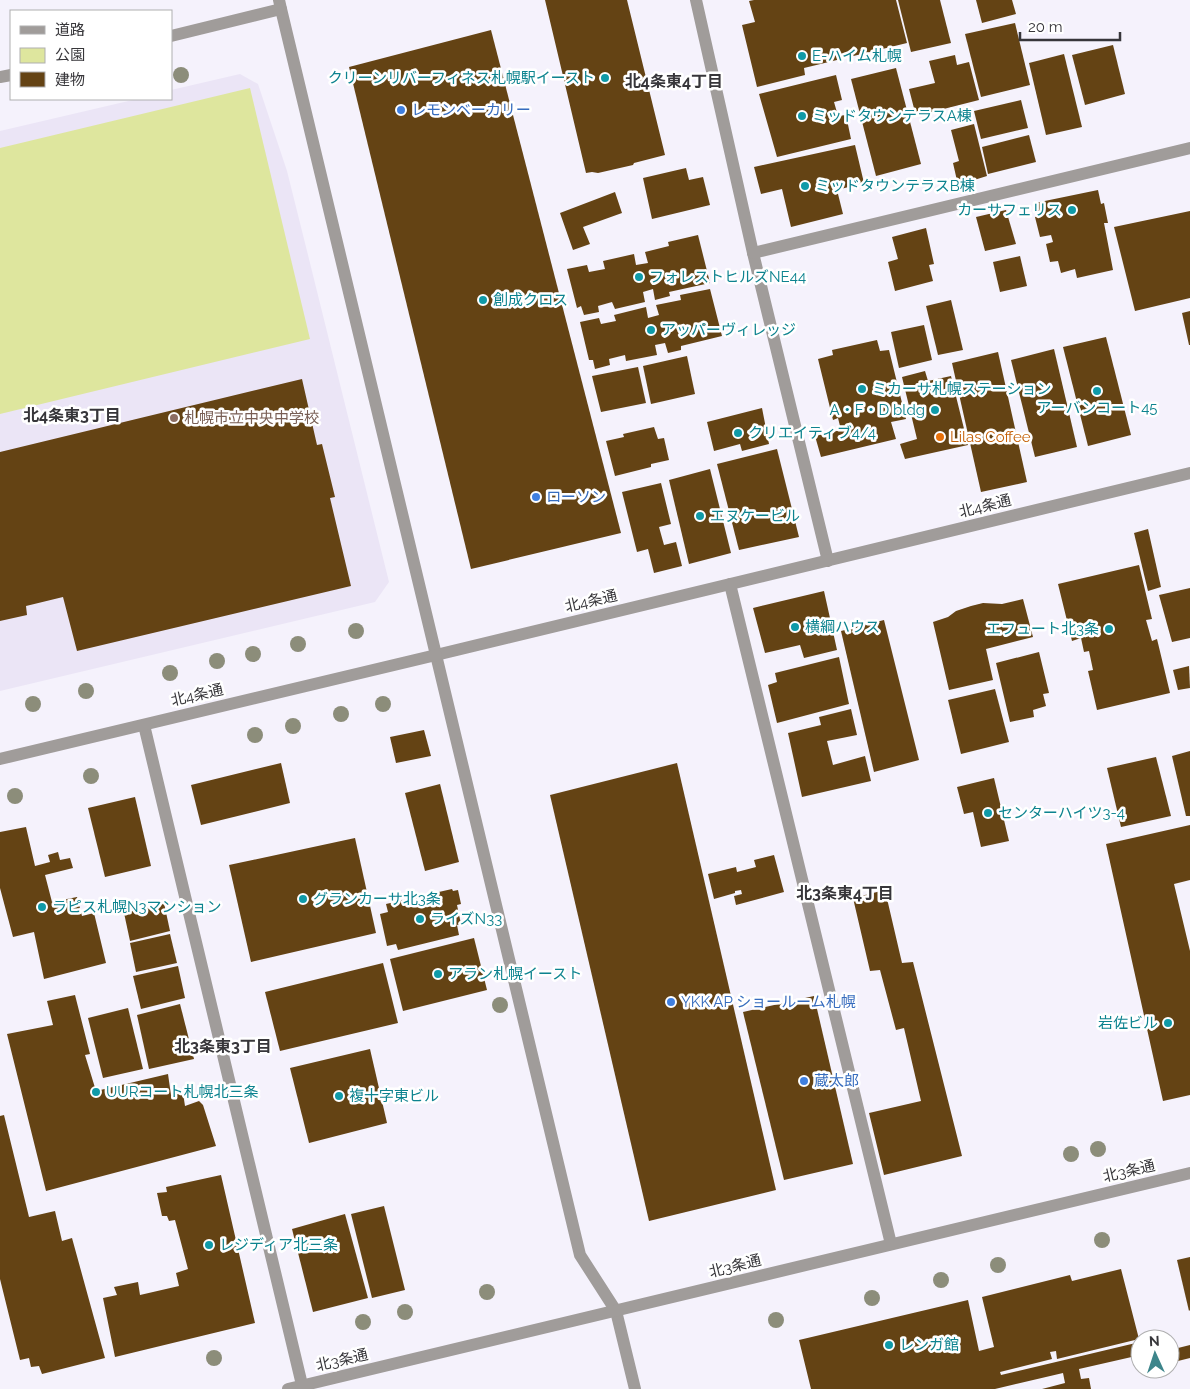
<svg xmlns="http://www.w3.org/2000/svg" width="1190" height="1389" font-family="Raleway,'Noto Sans JP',sans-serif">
<rect width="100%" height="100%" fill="#f5f2fc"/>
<path fill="#ebe5f6" d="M 240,74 L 258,84 L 287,171 L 308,255 L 389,582 L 375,602 L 0,691 L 0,131 L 137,99 L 171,99 L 171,90 Z"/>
<path fill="#dee69e" d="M 250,88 L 310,339 L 0,414 L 0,148 Z"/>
<g fill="#644314">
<path d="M 545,0 L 627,0 L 665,155 L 634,163 L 633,165 L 598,173 L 592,172 L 586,173 Z"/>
<path d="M 754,0 L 896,0 L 907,43 L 804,68 L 805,75 L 757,87 L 742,25 L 755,22 L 749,1 Z"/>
<path d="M 898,0 L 940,0 L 951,43 L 911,52 Z"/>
<path d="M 976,0 L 1012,0 L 1016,14 L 982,23 Z"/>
<path d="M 1015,23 L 1030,85 L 981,97 L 965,34 Z"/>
<path d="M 491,30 L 621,533 L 471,569 L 349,67 Z"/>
<path d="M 1113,45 L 1125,94 L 1085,105 L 1072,55 Z"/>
<path d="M 1064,54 L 1082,127 L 1046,135 L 1029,63 Z"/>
<path d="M 955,55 L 957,65 L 969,62 L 979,100 L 916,116 L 909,89 L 935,83 L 929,61 Z"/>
<path d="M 896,68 L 921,164 L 876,176 L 851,79 Z"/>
<path d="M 836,75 L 842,100 L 834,102 L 838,116 L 846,115 L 851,139 L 777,157 L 759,94 Z"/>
<path d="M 1021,100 L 1028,128 L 981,139 L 974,111 Z"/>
<path d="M 974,124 L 987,176 L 958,185 L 953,163 L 959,161 L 951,130 Z"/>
<path d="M 1029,135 L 1036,162 L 988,174 L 982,147 Z"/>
<path d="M 855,145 L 864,183 L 837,190 L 843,214 L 791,227 L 782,189 L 761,194 L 754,167 Z"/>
<path d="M 686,168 L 689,180 L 703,177 L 710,205 L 652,219 L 643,178 Z"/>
<path d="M 1098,190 L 1101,204 L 1104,203 L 1108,223 L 1104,223 L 1113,270 L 1077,278 L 1075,269 L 1061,273 L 1058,261 L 1050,262 L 1046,244 L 1053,242 L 1051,235 L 1040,237 L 1035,217 L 1039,216 L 1035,203 Z"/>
<path d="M 615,192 L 622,213 L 583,227 L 590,244 L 573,250 L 560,213 Z"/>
<path d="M 1006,210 L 1016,244 L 985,251 L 976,217 Z"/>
<path d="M 1190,211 L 1190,298 L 1135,311 L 1114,227 Z"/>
<path d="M 926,228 L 934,264 L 929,265 L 933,281 L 895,291 L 888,262 L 898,259 L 892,237 Z"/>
<path d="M 698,235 L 710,283 L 669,292 L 670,296 L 655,300 L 653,289 L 643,292 L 645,302 L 615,309 L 612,302 L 598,306 L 599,312 L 584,315 L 581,306 L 577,308 L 567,269 L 587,265 L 589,272 L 605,269 L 603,261 L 634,254 L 636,265 L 648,263 L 645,252 L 669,246 L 668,242 Z"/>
<path d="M 1020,256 L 1027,286 L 1000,292 L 993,262 Z"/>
<path d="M 710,289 L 722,336 L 681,346 L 681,350 L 668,353 L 665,343 L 655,345 L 657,355 L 626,361 L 625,355 L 609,359 L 610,365 L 595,369 L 593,360 L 589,360 L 580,322 L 599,318 L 601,324 L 616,321 L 614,315 L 646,307 L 648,318 L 659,315 L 656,305 L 681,300 L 680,295 Z"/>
<path d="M 951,300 L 963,350 L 938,355 L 926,306 Z"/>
<path d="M 1190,311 L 1190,345 L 1189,345 L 1182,313 Z"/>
<path d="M 924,325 L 932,360 L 899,368 L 891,332 Z"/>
<path d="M 1106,337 L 1131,435 L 1088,446 L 1063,347 Z"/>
<path d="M 877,340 L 880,351 L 889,350 L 906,419 L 891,422 L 896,439 L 821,457 L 815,436 L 841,430 L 838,418 L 833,420 L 818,359 L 833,355 L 832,350 Z"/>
<path d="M 1054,349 L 1077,447 L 1035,457 L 1011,360 Z"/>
<path d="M 998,352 L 1027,482 L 981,492 L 952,363 Z"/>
<path d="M 687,356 L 695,394 L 651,404 L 643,366 Z"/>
<path d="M 638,367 L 646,403 L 601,412 L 592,376 Z"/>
<path d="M 925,371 L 928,381 L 951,376 L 968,445 L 905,459 L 900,444 L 917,439 L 902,377 Z"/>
<path d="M 302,379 L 317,445 L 322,444 L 335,497 L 330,498 L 351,586 L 77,651 L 63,597 L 26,606 L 27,615 L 0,621 L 0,452 Z"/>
<path d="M 762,408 L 769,444 L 742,451 L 740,444 L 714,451 L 707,422 Z"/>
<path d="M 654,427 L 658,439 L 664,438 L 669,460 L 651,464 L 651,467 L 615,476 L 606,441 L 624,437 L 623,434 Z"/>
<path d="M 777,449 L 799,537 L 739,550 L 717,464 Z"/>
<path d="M 710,469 L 731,553 L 689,564 L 669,480 Z"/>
<path d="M 661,483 L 671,524 L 659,527 L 664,545 L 676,542 L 682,566 L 654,573 L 648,549 L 637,552 L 622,492 Z"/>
<path d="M 1148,529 L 1161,587 L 1148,591 L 1134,533 Z"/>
<path d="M 1139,565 L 1152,619 L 1146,620 L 1152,641 L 1157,639 L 1170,693 L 1097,710 L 1088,671 L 1093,670 L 1089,651 L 1084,652 L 1081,638 L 1072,641 L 1058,584 Z"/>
<path d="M 1190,588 L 1190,638 L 1172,642 L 1159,595 Z"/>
<path d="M 824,591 L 837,650 L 804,658 L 800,645 L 765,653 L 753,608 Z"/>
<path d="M 1023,599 L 1033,637 L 986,649 L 993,680 L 949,690 L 933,622 L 948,617 L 956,611 L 971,606 L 983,603 L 1002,604 Z"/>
<path d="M 884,620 L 919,760 L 874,772 L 841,631 Z"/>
<path d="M 1039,652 L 1049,693 L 1043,694 L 1046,706 L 1033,710 L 1034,717 L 1010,722 L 996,663 Z"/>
<path d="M 839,657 L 849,704 L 777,723 L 768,685 L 777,682 L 775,673 Z"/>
<path d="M 1189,666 L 1190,688 L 1178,690 L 1173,670 Z"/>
<path d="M 995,689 L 1009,742 L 961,754 L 948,700 Z"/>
<path d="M 851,709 L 857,735 L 827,741 L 833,765 L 865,756 L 871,781 L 802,797 L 788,733 L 821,725 L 819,717 Z"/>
<path d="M 424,730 L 431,756 L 396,763 L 390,737 Z"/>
<path d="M 1190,751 L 1190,816 L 1186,816 L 1172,756 Z"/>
<path d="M 1156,757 L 1171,816 L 1121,827 L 1107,768 Z"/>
<path d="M 281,763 L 290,803 L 201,825 L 191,785 Z"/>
<path d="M 677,763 L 776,1190 L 649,1221 L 550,795 Z"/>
<path d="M 994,778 L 1009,841 L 981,847 L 973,812 L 964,814 L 957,787 Z"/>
<path d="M 440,784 L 459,862 L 425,871 L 405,793 Z"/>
<path d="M 135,797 L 151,866 L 105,877 L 88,808 Z"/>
<path d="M 1190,825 L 1190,880 L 1174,884 L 1190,951 L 1190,1095 L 1163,1101 L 1106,844 Z"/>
<path d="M 26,827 L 35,866 L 50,862 L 48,855 L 58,852 L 60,860 L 70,858 L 73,868 L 45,875 L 52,902 L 77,897 L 82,916 L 94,913 L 106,963 L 44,979 L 34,932 L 13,937 L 0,888 L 0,832 Z"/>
<path d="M 355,838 L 376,933 L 251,962 L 229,865 Z"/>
<path d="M 774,855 L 784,892 L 736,905 L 734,896 L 742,894 L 741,890 L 735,891 L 735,893 L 714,899 L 708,874 L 736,867 L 737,872 L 756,867 L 754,860 Z"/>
<path d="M 452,889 L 453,891 L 458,890 L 461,904 L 457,905 L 461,924 L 457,925 L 459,935 L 398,950 L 396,944 L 387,946 L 380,914 L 388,912 L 386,904 Z"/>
<path d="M 885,890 L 902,963 L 913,962 L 962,1156 L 884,1175 L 869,1113 L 921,1101 L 904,1028 L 896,1030 L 880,970 L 870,971 L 853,898 Z"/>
<path d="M 164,903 L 170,931 L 130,941 L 124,913 Z"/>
<path d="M 170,934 L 177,963 L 136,972 L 130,943 Z"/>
<path d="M 474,938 L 487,990 L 403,1011 L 390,959 Z"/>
<path d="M 383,963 L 398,1023 L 280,1051 L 265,992 Z"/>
<path d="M 178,966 L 185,998 L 141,1009 L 133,976 Z"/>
<path d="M 75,995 L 90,1054 L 85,1055 L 96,1091 L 168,1074 L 171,1095 L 183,1093 L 185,1106 L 199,1101 L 203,1105 L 216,1146 L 46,1191 L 7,1034 L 53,1025 L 47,1001 Z"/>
<path d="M 814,996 L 853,1164 L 784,1180 L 743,1012 Z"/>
<path d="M 180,1004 L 194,1059 L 149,1069 L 137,1015 Z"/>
<path d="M 128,1008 L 143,1069 L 103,1078 L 88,1018 Z"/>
<path d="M 370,1049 L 387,1123 L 309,1143 L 290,1068 Z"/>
<path d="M 4,1115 L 29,1217 L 55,1211 L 62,1241 L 72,1238 L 105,1358 L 42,1374 L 39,1366 L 31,1367 L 29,1358 L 20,1360 L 0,1279 L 0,1116 Z"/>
<path d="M 221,1175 L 255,1323 L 115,1357 L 103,1298 L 117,1295 L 114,1287 L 138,1282 L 140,1295 L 179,1286 L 176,1273 L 188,1269 L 175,1220 L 169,1221 L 167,1216 L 162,1216 L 157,1193 L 167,1192 L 166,1187 Z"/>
<path d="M 384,1206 L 405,1290 L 372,1298 L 351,1214 Z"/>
<path d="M 345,1214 L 368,1298 L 313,1312 L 292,1229 Z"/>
<path d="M 1190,1257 L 1190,1310 L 1189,1311 L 1177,1260 Z"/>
<path d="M 1121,1269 L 1139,1339 L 1057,1359 L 1056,1351 L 1050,1352 L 1052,1359 L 1000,1372 L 1001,1375 L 1140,1342 L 1140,1369 L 1136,1356 L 1079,1369 L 1081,1379 L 1089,1378 L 1091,1389 L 1042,1389 L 1065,1383 L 1063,1373 L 995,1389 L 811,1389 L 799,1340 L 968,1300 L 979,1351 L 994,1347 L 982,1297 L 1070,1275 L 1072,1281 Z"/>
<path d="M 1190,1345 L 1190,1358 L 1170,1363 L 1170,1350 Z"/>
</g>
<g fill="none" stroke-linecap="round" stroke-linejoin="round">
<g stroke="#a09c9a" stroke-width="12">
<path d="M 696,0 L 753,253 L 828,561"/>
<path d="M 281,9 L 580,1255 L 616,1311"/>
<path d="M 753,253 L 1190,148"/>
<path d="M 730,584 L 891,1244"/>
<path d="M 436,655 L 1190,473"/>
<path d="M 144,725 L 303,1389"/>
</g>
<g stroke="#a09c9a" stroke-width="12">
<path d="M 171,36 L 281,9 L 279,0"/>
<path d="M 0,77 L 11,75"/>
<path d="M 0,759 L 436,655"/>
<path d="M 616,1311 L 635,1389"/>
<path d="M 288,1389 L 1190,1173"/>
</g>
</g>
<g fill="#8c8d7a">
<circle cx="181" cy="75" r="8"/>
<circle cx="356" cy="631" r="8"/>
<circle cx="298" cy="644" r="8"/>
<circle cx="253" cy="654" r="8"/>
<circle cx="217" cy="661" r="8"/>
<circle cx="170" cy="673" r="8"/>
<circle cx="86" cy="691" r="8"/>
<circle cx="33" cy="704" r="8"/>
<circle cx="383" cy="704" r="8"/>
<circle cx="341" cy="714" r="8"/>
<circle cx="293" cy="726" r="8"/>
<circle cx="255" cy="735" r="8"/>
<circle cx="91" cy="776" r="8"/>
<circle cx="15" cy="796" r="8"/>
<circle cx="500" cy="1005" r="8"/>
<circle cx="1098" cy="1149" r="8"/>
<circle cx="1071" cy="1154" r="8"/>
<circle cx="1102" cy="1240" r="8"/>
<circle cx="998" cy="1265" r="8"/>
<circle cx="941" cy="1280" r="8"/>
<circle cx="487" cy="1292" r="8"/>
<circle cx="872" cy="1298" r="8"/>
<circle cx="405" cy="1312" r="8"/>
<circle cx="776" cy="1320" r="8"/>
<circle cx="363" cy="1322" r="8"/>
<circle cx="214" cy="1358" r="8"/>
</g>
<g fill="#0f9aa8" stroke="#fff" stroke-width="2">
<circle cx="802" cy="56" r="5"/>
<circle cx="605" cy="78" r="5"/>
<circle cx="802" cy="116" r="5"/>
<circle cx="805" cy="186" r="5"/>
<circle cx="1072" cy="210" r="5"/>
<circle cx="639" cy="277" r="5"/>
<circle cx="483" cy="300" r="5"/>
<circle cx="651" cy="330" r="5"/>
<circle cx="862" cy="389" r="5"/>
<circle cx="1097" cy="391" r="5"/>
<circle cx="935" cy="410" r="5"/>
<circle cx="738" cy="433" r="5"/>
<circle cx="700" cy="516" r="5"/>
<circle cx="795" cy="627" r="5"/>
<circle cx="1109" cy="629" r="5"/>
<circle cx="988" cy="813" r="5"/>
<circle cx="303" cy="899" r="5"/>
<circle cx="42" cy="907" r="5"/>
<circle cx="420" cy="919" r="5"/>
<circle cx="438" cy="974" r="5"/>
<circle cx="1168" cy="1023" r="5"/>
<circle cx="96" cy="1092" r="5"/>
<circle cx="339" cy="1096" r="5"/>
<circle cx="209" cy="1245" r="5"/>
<circle cx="889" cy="1345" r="5"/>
</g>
<g fill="#3f7fe0" stroke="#fff" stroke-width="2">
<circle cx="401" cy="110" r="5"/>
<circle cx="536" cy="497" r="5"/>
<circle cx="671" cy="1002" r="5"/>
<circle cx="804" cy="1081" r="5"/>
</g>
<circle fill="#8d6e63" stroke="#fff" stroke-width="2" cx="174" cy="418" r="5"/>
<circle fill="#e8710a" stroke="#fff" stroke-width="2" cx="940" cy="437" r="5"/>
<g text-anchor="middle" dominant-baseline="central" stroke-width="5" stroke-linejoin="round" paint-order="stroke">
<g font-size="15" fill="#0d838f" stroke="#fff" text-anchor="start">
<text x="812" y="56">E-ハイム札幌</text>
<text x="595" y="78" text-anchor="end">クリーンリバーフィネス札幌駅イースト</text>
<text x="812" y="116">ミッドタウンテラスA棟</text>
<text x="815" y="186">ミッドタウンテラスB棟</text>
<text x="1062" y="210" text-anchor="end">カーサフェリス</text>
<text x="649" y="277">フォレストヒルズNE44</text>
<text x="493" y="300">創成クロス</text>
<text x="661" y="330">アッパーヴィレッジ</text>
<text x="872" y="389">ミカーサ札幌ステーション</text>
<text x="1097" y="408" text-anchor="middle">アーバンコート45</text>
<text x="925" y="410" text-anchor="end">A・F・D bldg</text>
<text x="748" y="433">クリエイティブ4/4</text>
<text x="710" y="516">エヌケービル</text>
<text x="805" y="627">横綱ハウス</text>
<text x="1099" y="629" text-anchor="end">エフュート北3条</text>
<text x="998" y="813">センターハイツ3-4</text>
<text x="313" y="899">グランカーサ北3条</text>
<text x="52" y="907">ラピス札幌N3マンション</text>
<text x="430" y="919">ライズN33</text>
<text x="448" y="974">アラン札幌イースト</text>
<text x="1158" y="1023" text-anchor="end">岩佐ビル</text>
<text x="106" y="1092">UURコート札幌北三条</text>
<text x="349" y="1096">複十字東ビル</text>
<text x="219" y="1245">レジディア北三条</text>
<text x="899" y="1345">レンガ館</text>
</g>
<g font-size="15" fill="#366cbe" stroke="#fff" text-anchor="start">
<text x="411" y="110">レモンベーカリー</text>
<text x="546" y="497">ローソン</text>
<text x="681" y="1002">YKK AP ショールーム札幌</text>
<text x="814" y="1081">蔵太郎</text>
</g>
<g font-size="15" fill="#785e54" stroke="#fff" text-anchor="start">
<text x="184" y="418">札幌市立中央中学校</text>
</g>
<g font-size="15" fill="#c56008" stroke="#fff" text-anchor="start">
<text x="950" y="437">Lilas Coffee</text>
</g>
<g font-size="15" fill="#37363a" stroke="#fff">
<text transform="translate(985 506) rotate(-14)">北4条通</text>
<text transform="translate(591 601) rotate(-13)">北4条通</text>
<text transform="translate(197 695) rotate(-13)">北4条通</text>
<text transform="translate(1129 1171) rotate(-13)">北3条通</text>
<text transform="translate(735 1266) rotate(-14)">北3条通</text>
<text transform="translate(342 1360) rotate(-13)">北3条通</text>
</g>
<g font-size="16" font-weight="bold" fill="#37363a" stroke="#fff">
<text x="674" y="81">北4条東4丁目</text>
<text x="72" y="415">北4条東3丁目</text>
<text x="845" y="893">北3条東4丁目</text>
<text x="223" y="1046">北3条東3丁目</text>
</g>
</g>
<rect x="10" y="10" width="162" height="90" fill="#ffffff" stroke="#afafb0"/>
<rect x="20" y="26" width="25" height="8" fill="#a09c9a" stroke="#afafb0"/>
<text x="55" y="35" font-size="15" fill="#37363a">道路</text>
<rect x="20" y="48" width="25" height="15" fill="#dee69e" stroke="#afafb0"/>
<text x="55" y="60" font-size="15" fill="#37363a">公園</text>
<rect x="20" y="72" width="25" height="15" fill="#644314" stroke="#afafb0"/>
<text x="55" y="85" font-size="15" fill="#37363a">建物</text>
<g transform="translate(1155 1354) rotate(357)"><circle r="24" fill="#ffffff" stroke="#afafb0"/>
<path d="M0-4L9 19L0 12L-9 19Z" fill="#3d858b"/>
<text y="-8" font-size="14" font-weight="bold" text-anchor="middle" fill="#37363a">N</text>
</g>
<path d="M1020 32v8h100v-8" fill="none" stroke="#37363a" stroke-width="2.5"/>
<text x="1028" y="32" font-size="15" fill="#37363a" stroke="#ffffff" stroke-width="4" paint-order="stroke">20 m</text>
</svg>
